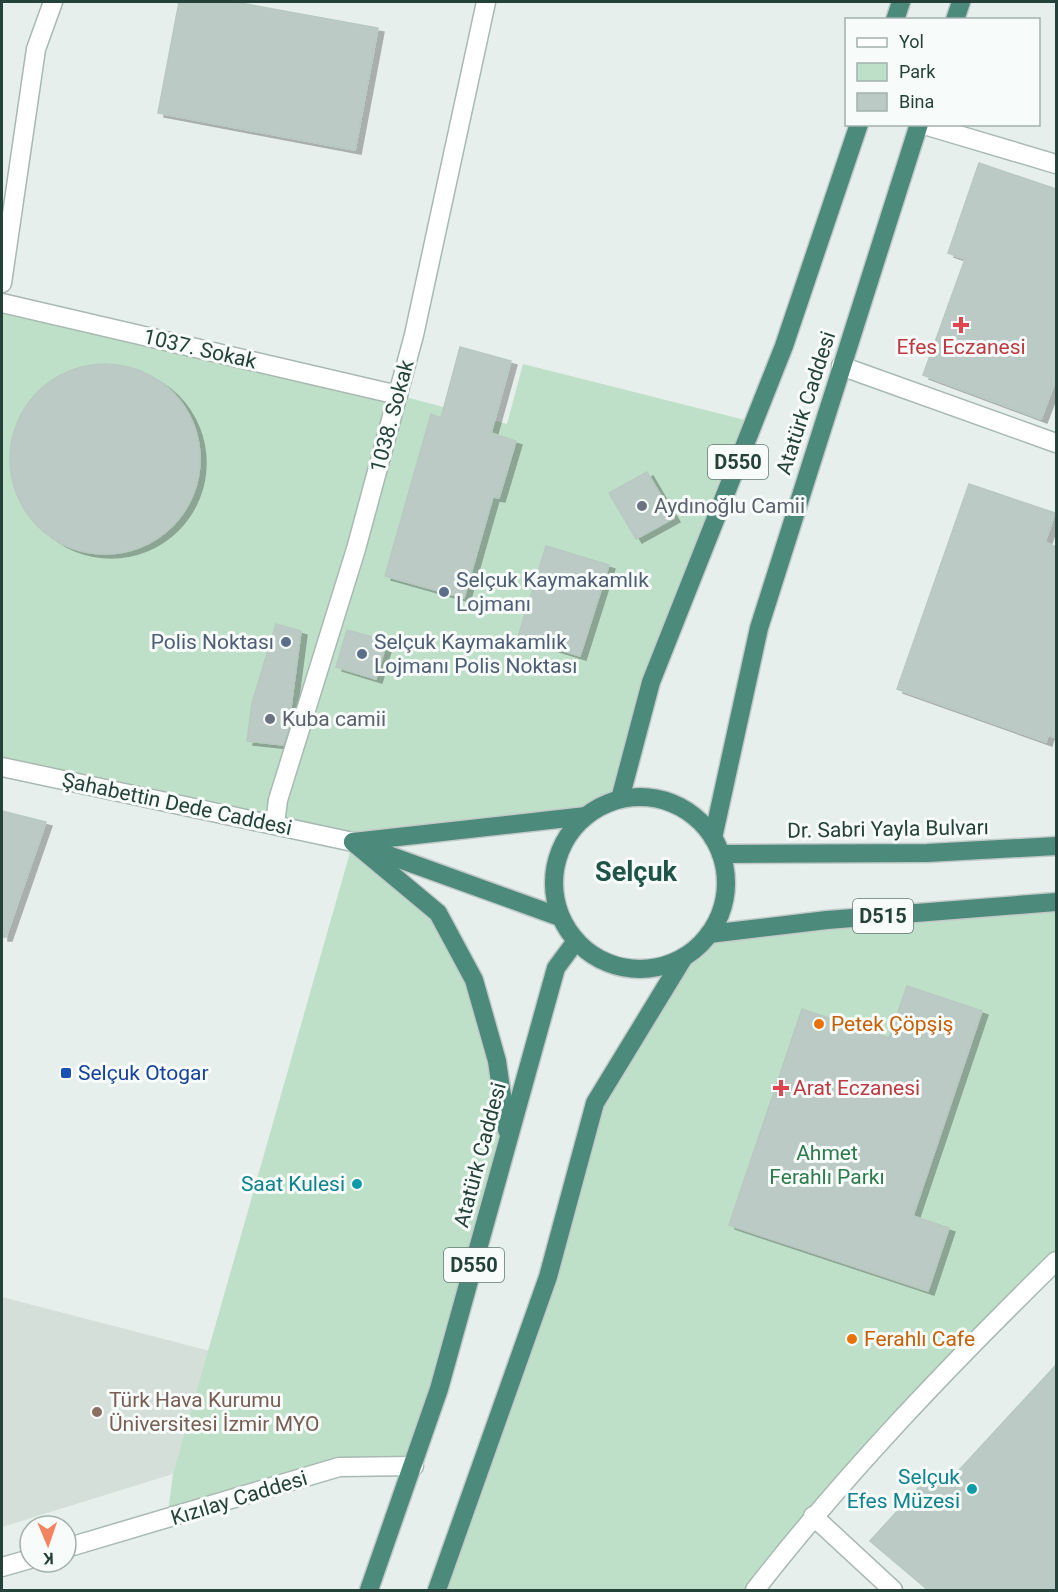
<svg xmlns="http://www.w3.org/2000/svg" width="1058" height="1592" font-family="Roboto,sans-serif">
<defs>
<filter id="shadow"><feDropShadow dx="6" dy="4" stdDeviation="0" flood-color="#0004"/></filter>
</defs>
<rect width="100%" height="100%" fill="#e6efeb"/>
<path fill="#d4dfda" d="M 2,1297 L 210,1351 L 173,1474 L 2,1527 Z"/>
<g fill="#bfe0c8">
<path d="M 2,303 L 398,395 L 507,424 L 523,364 L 753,422 L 651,682 L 620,799 L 586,816 L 354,842 L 438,913 L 474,980 L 508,1137 L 414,1466 L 339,1467 L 167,1520 L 173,1474 L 353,842 L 2,767 Z"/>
<path d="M 1056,902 L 1056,1261 L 755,1590 L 437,1590 L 595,1103 L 684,957 L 709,934 Z"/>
</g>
<g fill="#bbcac4" stroke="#b8c9c2" stroke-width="1.5" filter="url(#shadow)">
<path d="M 179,2 L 235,2 L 378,28 L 355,150 L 158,113 Z"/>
<path d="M 979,163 L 1056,189 L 1056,379 L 1041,419 L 923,375 L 965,259 L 948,253 Z"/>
<path d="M 460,347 L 511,361 L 491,433 L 516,441 L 499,498 L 493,497 L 464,598 L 385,576 L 431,414 L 441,418 Z"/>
<circle cx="105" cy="459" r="95"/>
<path d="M 647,472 L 674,518 L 636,539 L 609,493 Z"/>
<path d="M 969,484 L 1055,513 L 1045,542 L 1056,547 L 1056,738 L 1048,735 L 1046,742 L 897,689 Z"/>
<path d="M 546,546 L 609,565 L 580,656 L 518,637 Z"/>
<path d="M 276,624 L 301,631 L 288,730 L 283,745 L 247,741 L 252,703 Z"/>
<path d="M 347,630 L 387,641 L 376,679 L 336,667 Z"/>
<path d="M 2,811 L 46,822 L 6,937 L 2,937 Z"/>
<path d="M 907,986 L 982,1011 L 913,1216 L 949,1228 L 928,1291 L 729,1225 L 802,1009 L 889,1038 Z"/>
<path d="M 1056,1365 L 1056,1590 L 928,1590 L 870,1541 L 933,1472 L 950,1480 Z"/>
</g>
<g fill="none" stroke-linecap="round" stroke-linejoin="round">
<g stroke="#a8b8b2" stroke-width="21">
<path id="pedestrian" d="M 755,1590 C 846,1473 950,1365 1056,1261"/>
</g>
<g stroke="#a8b8b2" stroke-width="21">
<g id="minor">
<path d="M 921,124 L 1056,164"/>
<path d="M 2,303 L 398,395"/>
<path d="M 841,366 L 1056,443"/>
<path d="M 275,824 L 278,800 L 356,549 L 414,335 L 486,2"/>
<path d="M 813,1516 L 893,1590"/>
<path d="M 66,1548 L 339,1467 L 414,1466"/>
<path d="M 2,1567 L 30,1559"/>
</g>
</g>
<g stroke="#a8b8b2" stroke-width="21">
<g id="tertiary">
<path d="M 2,283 L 36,49 L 53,2"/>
<path d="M 2,767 L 353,842"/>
</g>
</g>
<g stroke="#c2cac8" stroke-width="21">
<g id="trunk">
<path d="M 895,20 L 901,2"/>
<path d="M 955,20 L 961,2"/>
<circle cx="640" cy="883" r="86"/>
<path d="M 620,799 L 651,682 L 784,346 L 859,124"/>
<path d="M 713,838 L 759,628 L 919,124"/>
<path d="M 353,842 L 438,913 L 474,980 L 497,1061 L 507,1130"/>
<path d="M 353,842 L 586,816"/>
<path d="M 366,847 L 560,917"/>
<path d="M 721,854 L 927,853 L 1056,846"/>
<path d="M 709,934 L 827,920 L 1056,902"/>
<path d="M 369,1590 L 439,1389 L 556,968 L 576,941"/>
<path d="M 437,1590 L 548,1277 L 595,1103 L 684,957"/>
</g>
</g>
<use href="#pedestrian" stroke="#fff" stroke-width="18"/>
<use href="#minor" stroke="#fff" stroke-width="18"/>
<use href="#tertiary" stroke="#fff" stroke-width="18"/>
<use href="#trunk" stroke="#4c8a7c" stroke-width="18"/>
</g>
<g fill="#e0444e" stroke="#f7fbf9" stroke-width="2">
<path d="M958 316h6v6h6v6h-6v6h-6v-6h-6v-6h6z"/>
<path d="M778 1079h6v6h6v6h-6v6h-6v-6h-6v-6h6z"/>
</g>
<g fill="#6b7280" stroke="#f7fbf9" stroke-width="2">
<circle cx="642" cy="506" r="6"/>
<circle cx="270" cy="719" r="6"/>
</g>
<g fill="#5c6f8a" stroke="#f7fbf9" stroke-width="2">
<circle cx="444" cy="592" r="6"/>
<circle cx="286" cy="642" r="6"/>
<circle cx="362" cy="654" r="6"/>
</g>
<g fill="#e8710a" stroke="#f7fbf9" stroke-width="2">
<circle cx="819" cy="1024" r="6"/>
<circle cx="852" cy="1339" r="6"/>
</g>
<rect fill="#1a4fb4" stroke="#f7fbf9" stroke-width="2" x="60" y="1067" width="12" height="12" rx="3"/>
<g fill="#0f9aa8" stroke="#f7fbf9" stroke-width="2">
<circle cx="357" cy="1184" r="6"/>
<circle cx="972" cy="1489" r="6"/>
</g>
<circle fill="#8d6e63" stroke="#f7fbf9" stroke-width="2" cx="97" cy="1412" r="6"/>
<g text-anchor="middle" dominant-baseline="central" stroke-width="6" stroke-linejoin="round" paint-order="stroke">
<g fill="#f7fbf9" stroke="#637a73" stroke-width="1.5">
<rect x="708" y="445" width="60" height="34" rx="4.5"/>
<rect x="853" y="899" width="60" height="34" rx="4.5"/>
<rect x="444" y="1248" width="60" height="34" rx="4.5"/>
</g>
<g font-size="20" font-weight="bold" fill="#24423a">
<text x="738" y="462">D550</text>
<text x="883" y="916">D515</text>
<text x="474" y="1265">D550</text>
</g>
<g font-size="21" fill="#be3a42" stroke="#f7fbf9">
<text x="961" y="347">Efes Eczanesi</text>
<text x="793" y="1088" text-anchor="start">Arat Eczanesi</text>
</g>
<g font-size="21" fill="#24423a" stroke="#f7fbf9">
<text transform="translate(200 349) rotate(13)">1037. Sokak</text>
<text transform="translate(806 403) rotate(-72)">Atatürk Caddesi</text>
<text transform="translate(392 416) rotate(-75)">1038. Sokak</text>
<text transform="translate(177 804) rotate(12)">Şahabettin Dede Caddesi</text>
<text transform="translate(888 829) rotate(-1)">Dr. Sabri Yayla Bulvarı</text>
<text transform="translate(480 1155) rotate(-75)">Atatürk Caddesi</text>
<text transform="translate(239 1498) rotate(-17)">Kızılay Caddesi</text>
</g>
<g font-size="21" fill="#5b616d" stroke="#f7fbf9" text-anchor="start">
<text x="654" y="506">Aydınoğlu Camii</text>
<text x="282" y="719">Kuba camii</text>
</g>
<g font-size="21" fill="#4e5e75" stroke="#f7fbf9" text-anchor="start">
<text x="456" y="580">Selçuk Kaymakamlık<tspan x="456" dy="24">Lojmanı</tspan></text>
<text x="274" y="642" text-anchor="end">Polis Noktası</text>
<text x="374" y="642">Selçuk Kaymakamlık<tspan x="374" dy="24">Lojmanı Polis Noktası</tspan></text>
</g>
<g font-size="21" fill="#c56008" stroke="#f7fbf9" text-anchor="start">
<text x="831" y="1024">Petek Çöpşiş</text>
<text x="864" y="1339">Ferahlı Cafe</text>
</g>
<g font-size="21" fill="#164399" stroke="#f7fbf9" text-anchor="start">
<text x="78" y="1073">Selçuk Otogar</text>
</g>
<g font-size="21" fill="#2d7a4b" stroke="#f7fbf9">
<text x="827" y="1153">Ahmet<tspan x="827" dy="24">Ferahlı Parkı</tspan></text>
</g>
<g font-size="21" fill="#0d838f" stroke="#f7fbf9" text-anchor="end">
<text x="345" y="1184">Saat Kulesi</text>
<text x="960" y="1477">Selçuk<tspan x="960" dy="24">Efes Müzesi</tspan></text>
</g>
<g font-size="21" fill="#785e54" stroke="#f7fbf9" text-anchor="start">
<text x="109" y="1400">Türk Hava Kurumu<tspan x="109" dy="24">Üniversitesi İzmir MYO</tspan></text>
</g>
<g font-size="27" font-weight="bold" fill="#1f5548" stroke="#f7fbf9">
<text x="636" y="872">Selçuk</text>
</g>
</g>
<rect width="1058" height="1592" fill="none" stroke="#24423a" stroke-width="6"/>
<rect x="845" y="18" width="195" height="108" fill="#f7fbf9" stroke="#a3b1ad" stroke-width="1.5"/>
<rect x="857" y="38" width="30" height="9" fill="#ffffff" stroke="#a3b1ad" stroke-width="1.5"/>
<text x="899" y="48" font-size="18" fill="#24423a">Yol</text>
<rect x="857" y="63" width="30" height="18" fill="#bfe0c8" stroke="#a3b1ad" stroke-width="1.5"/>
<text x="899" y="78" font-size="18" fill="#24423a">Park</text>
<rect x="857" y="93" width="30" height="18" fill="#bbcac4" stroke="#a3b1ad" stroke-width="1.5"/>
<text x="899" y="108" font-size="18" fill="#24423a">Bina</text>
<g transform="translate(48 1544) rotate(178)"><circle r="28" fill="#f7fbf9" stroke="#a3b1ad" stroke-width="1.5"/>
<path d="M0-4.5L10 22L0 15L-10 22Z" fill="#f4845f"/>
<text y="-9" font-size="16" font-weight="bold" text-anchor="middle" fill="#24423a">K</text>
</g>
</svg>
